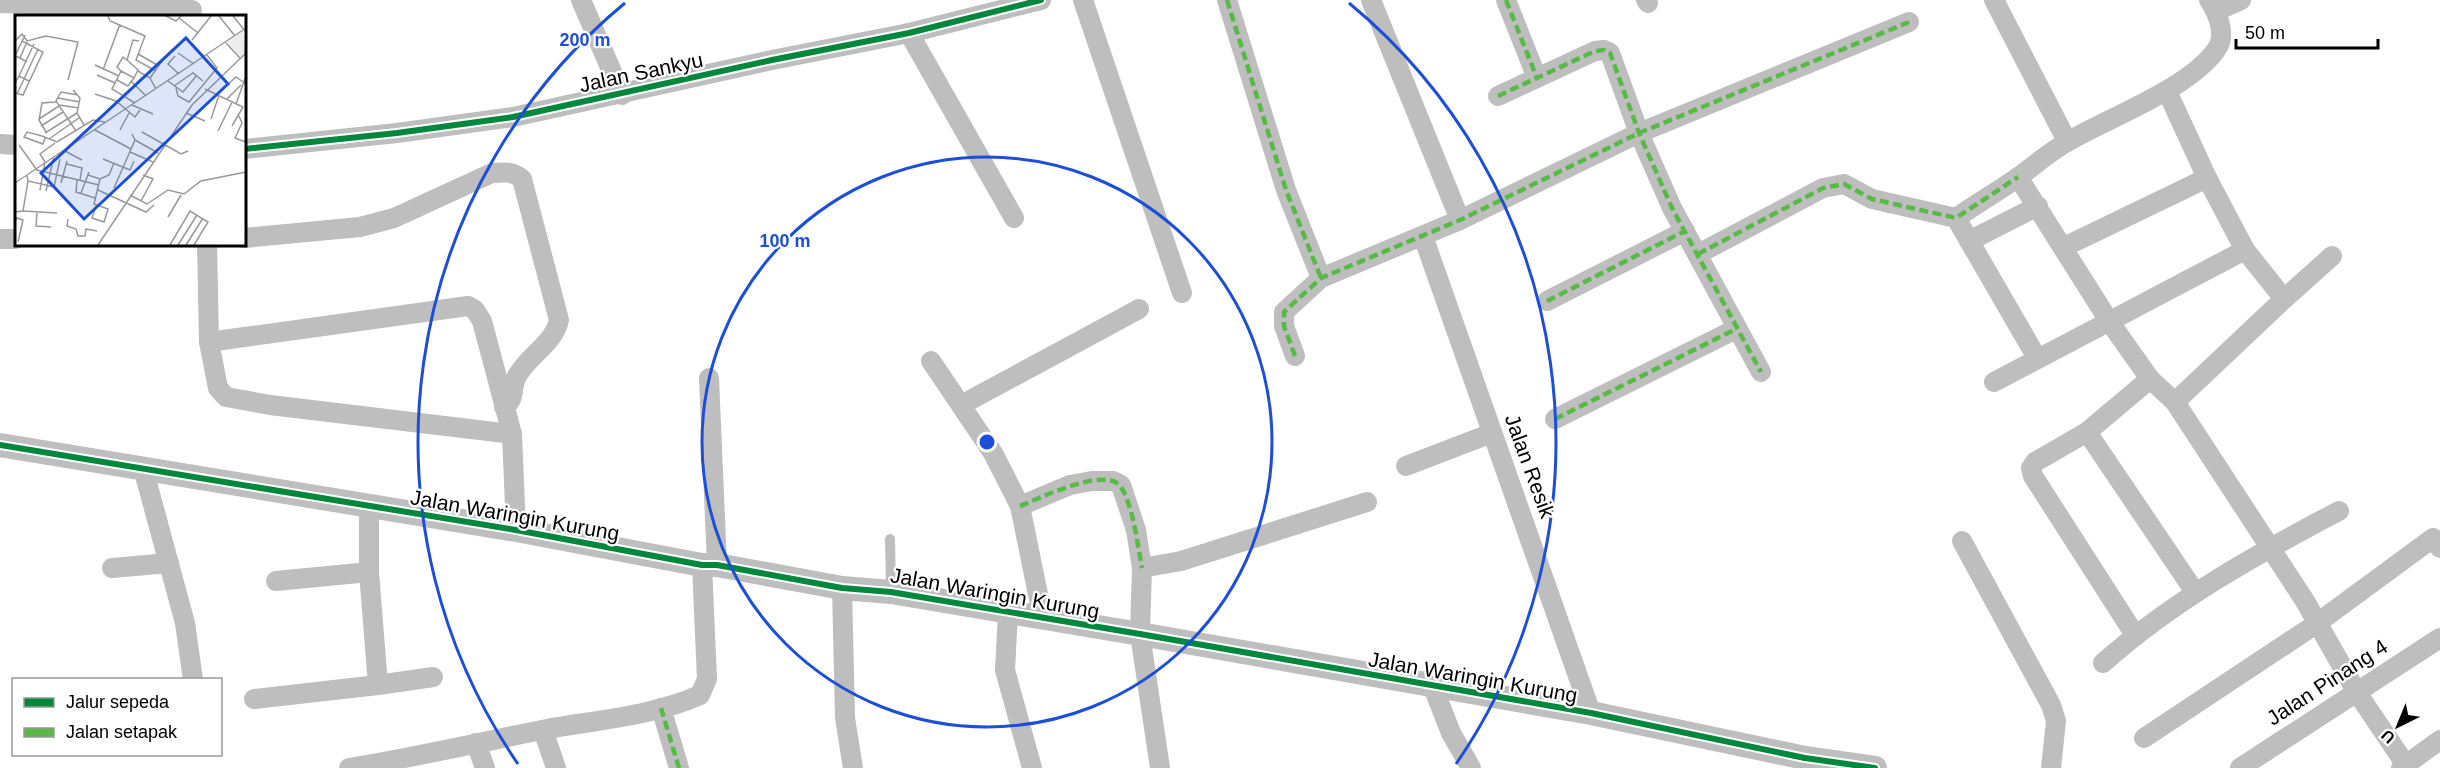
<svg xmlns="http://www.w3.org/2000/svg" width="2440" height="768" font-family="Arial,sans-serif">
<rect width="100%" height="100%" fill="#fff"/>
<g fill="none" stroke-linecap="round" stroke-linejoin="round">
<path stroke="#bebebe" stroke-width="10" d="M 890,539 L 891,592"/>
<g stroke="#bebebe" stroke-width="20">
<path d="M 581,0 L 622,95"/>
<path d="M 1083,0 L 1182,293"/>
<path d="M 1227,0 L 1286,190 L 1321,278"/>
<path d="M 1371,0 L 1460,220"/>
<path d="M 1506,0 L 1537,78"/>
<path d="M 1646,0 L 1648,3"/>
<path d="M 1994,0 L 2067,141"/>
<path d="M 0,3 L 192,10"/>
<path d="M 2216,11 L 2241,0"/>
<path d="M 909,33 L 1014,218"/>
<path d="M 2167,91 L 2207,178 L 2245,250 L 2284,299 L 2175,402"/>
<path d="M 1498,96 L 1595,51 L 1604,50 L 1610,53 L 1639,133 L 1672,208 L 1761,372"/>
<path d="M 0,144 L 16,145"/>
<path d="M 244,149 L 397,133 L 513,117 L 772,60 L 909,33 L 1041,0"/>
<path d="M 2018,177 L 2109,321 L 2150,379 L 2175,402 L 2305,601 L 2356,691 L 2408,768"/>
<path d="M 1956,218 C 1976,204 1997,192 2017,178 C 2034,166 2050,151 2069,141 C 2110,117 2193,87 2218,47 C 2226,33 2217,12 2209,0"/>
<path d="M 1423,236 C 1478,395 1536,553 1591,713"/>
<path d="M 244,238 L 360,227 L 394,218 L 492,173 C 503,172 513,171 522,179 L 559,320 C 554,344 527,356 516,378 C 511,389 516,399 504,407"/>
<path d="M 0,239 L 16,239"/>
<path d="M 1969,241 L 2038,206"/>
<path d="M 207,244 L 209,342 L 218,388 L 226,397 L 270,405 L 512,434"/>
<path d="M 2064,247 L 2207,178"/>
<path d="M 1698,254 L 1823,188 L 1844,184 L 1872,199 L 1956,218 L 2037,358"/>
<path d="M 2284,299 L 2332,256"/>
<path d="M 1547,301 L 1685,231"/>
<path d="M 209,342 L 468,306 L 475,310 L 482,321 L 512,434 L 516,530"/>
<path d="M 1295,356 L 1284,326 L 1284,312 L 1321,278 L 1460,220 L 1639,133 L 1909,22"/>
<path d="M 931,361 L 993,453 L 1020,506 L 1043,619"/>
<path d="M 709,378 L 717,565"/>
<path d="M 1994,382 L 2245,250"/>
<path d="M 961,405 L 1139,309"/>
<path d="M 1555,419 L 1736,329"/>
<path d="M 2087,432 L 2195,592"/>
<path d="M 1406,466 L 1492,433"/>
<path d="M 143,468 L 185,623 L 193,680"/>
<path d="M 1020,506 L 1070,485 L 1092,481 L 1113,481 L 1121,485 L 1136,530 L 1142,568 L 1140,634 L 1160,768"/>
<path d="M 1962,541 L 2051,705 L 2056,721 L 2051,768"/>
<path d="M 112,568 L 169,563"/>
<path d="M 1142,568 L 1181,561 L 1367,502"/>
<path d="M 276,581 L 369,572"/>
<path d="M 842,588 L 845,718 L 853,768"/>
<path d="M 1008,613 L 1005,670 L 1032,768"/>
<path d="M 2135,635 L 2033,476 L 2031,468 L 2035,462 L 2087,432 L 2150,379"/>
<path d="M 2103,663 C 2174,600 2255,555 2339,511"/>
<path d="M 378,685 L 433,677"/>
<path d="M 1433,687 L 1451,733 L 1471,768"/>
<path d="M 254,699 L 378,685 L 369,572 L 369,507"/>
<path d="M 661,708 L 679,768"/>
<path d="M 543,730 L 556,768"/>
<path d="M 2144,738 L 2316,624 L 2433,538 L 2440,548"/>
<path d="M 476,743 L 485,768"/>
<path d="M 349,768 C 416,757 481,742 547,729 C 597,720 653,716 700,695 L 707,679 L 702,565"/>
<path d="M 2240,768 L 2440,638"/>
<path d="M 2401,768 L 2440,740"/>
</g>
<path stroke="#bebebe" stroke-width="24" d="M 0,445 L 516,530 L 702,565 L 717,565 L 842,588 L 891,592 L 1140,634 L 1591,713 L 1805,758 L 1875,768"/>
<g stroke="#58b947" stroke-width="4.5" stroke-dasharray="9 4.5" stroke-linecap="butt">
<path d="M 1227,0 L 1286,190 L 1321,278"/>
<path d="M 1506,0 L 1537,78"/>
<path d="M 1498,96 L 1595,51 L 1604,50 L 1610,53 L 1639,133 L 1672,208 L 1761,372"/>
<path d="M 1698,254 L 1823,188 L 1844,184 L 1872,199 L 1956,218 L 2018,177"/>
<path d="M 1547,301 L 1685,231"/>
<path d="M 1295,356 L 1284,326 L 1284,312 L 1321,278 L 1460,220 L 1639,133 L 1909,22"/>
<path d="M 1555,419 L 1736,329"/>
<path d="M 1020,506 C 1038,499 1107,465 1121,487 C 1133,505 1138,547 1142,568"/>
<path d="M 661,708 L 679,768"/>
</g>
<g stroke="#fff" stroke-width="10">
<g id="cycleway">
<path d="M 244,149 L 397,133 L 513,117 L 772,60 L 909,33 L 1041,0"/>
<path d="M 0,445 L 516,530 L 702,565 L 717,565 L 842,588 L 891,592 L 1140,634 L 1591,713 L 1805,758 L 1875,768"/>
</g>
</g>
<use href="#cycleway" stroke="#00873e" stroke-width="6"/>
</g>
<g fill="none" stroke="#1d4ed8" stroke-width="3">
<circle cx="987" cy="442" r="285"/>
<path d="M518 764A569 569 0 0 1 625 3M1349 3A569 569 0 0 1 1456 764"/>
</g>
<g text-anchor="middle" dominant-baseline="central" stroke-width="4.5" stroke-linejoin="round" paint-order="stroke">
<g font-size="21" fill="#000" stroke="#fff">
<text transform="translate(641 72) rotate(-12)">Jalan Sankyu</text>
<text transform="translate(1530 466) rotate(70)">Jalan Resik</text>
<text transform="translate(515 515) rotate(10)">Jalan Waringin Kurung</text>
<text transform="translate(995 593) rotate(10)">Jalan Waringin Kurung</text>
<text transform="translate(1473 677) rotate(10)">Jalan Waringin Kurung</text>
<text transform="translate(2327 682) rotate(-33)">Jalan Pinang 4</text>
</g>
</g>
<g transform="translate(15 15)">
<rect width="231" height="231" fill="#fff"/>
<path d="M 228,16 L 231,37 L 225,42 L 212,27 Z" fill="#ececec"/>
<path fill="none" stroke="#999" stroke-width="1.5" d="M 93,1 L 95,6 L 130,21 L 121,45 L 141,56M 151,1 L 161,6 L 166,1M 204,1 L 220,21M 218,1 L 231,17M 164,3 L 183,18M 177,25 L 196,1M 0,26 L 7,19 L 12,26 L 31,21 L 63,27 L 53,65M 211,28 L 225,43M 163,38 L 179,49M 123,39 L 144,51M 160,41 L 153,49 L 164,59M 5,43 L 0,41 L 10,20M 12,47 L 5,43 L 12,27M 80,50 L 104,61M 88,55 L 105,9M 106,56 L 119,63 L 123,55 L 112,45M 123,56 L 135,63 L 141,74M 82,60 L 100,68M 4,61 L 19,29M 135,63 L 150,42M 102,65 L 113,71 L 119,63M 153,66 L 168,77 L 182,60M 117,67 L 131,81M 0,68 L 4,61 L 14,66M 159,71 L 178,58 L 188,66M 161,73 L 163,81 L 174,87 L 202,53 L 192,40M 190,74 L 228,92 L 217,111M 58,75 L 65,83 L 62,98 L 69,110M 0,78 L 8,80 L 28,37 L 7,26M 2,79 L 23,34M 80,79 L 101,86 L 120,102 L 125,95M 202,79 L 221,62 L 231,69M 43,83 L 65,87M 212,84 L 226,70M 120,88 L 97,74 L 106,56 L 102,52 L 108,42 L 112,45 L 118,25 L 124,26M 221,89 L 231,61M 44,90 L 64,93M 117,90 L 138,99M 171,98 L 190,106M 224,101 L 227,108 L 220,123 L 231,127M 24,104 L 44,91M 196,104 L 204,80M 26,111 L 48,97M 80,115 L 116,134M 105,115 L 114,98M 61,116 L 41,86 L 46,77 L 63,80M 203,116 L 217,87M 31,117 L 24,105 L 27,88 L 41,87M 127,117 L 166,139 L 173,136M 30,118 L 62,98M 30,123 L 28,129 L 9,122 L 12,117 L 27,121 L 42,127 L 78,105 L 90,107M 34,124 L 64,103M 120,125 L 143,138M 4,130 L 22,155 L 84,170M 48,135 L 67,145M 115,137 L 138,147M 88,144 L 115,155 L 119,146M 52,149 L 67,153 L 65,165M 73,160 L 85,164 L 94,160 L 99,148M 12,161 L 13,166 L 39,172 L 45,144M 62,165 L 61,177 L 80,183M 0,168 L 228,15M 46,168 L 52,146M 99,173 L 120,125 L 117,119M 25,175 L 30,147 L 25,139 L 40,128M 83,175 L 131,197 L 139,190M 31,176 L 39,141M 66,178 L 74,157M 115,180 L 132,189 L 153,175 L 169,179 L 186,166 L 231,157M 126,186 L 138,164 L 128,160M 81,191 L 77,203 L 89,207 L 93,194 L 79,189 L 85,164M 8,196 L 42,198M 0,197 L 8,196 L 13,166M 22,198 L 21,211 L 36,212M 153,202 L 166,180M 53,204 L 52,211 L 61,214 L 63,221 L 70,221 L 71,214 L 82,216M 0,207 L 2,203 L 8,205 L 3,227M 83,230 L 177,90 L 231,38M 155,230 L 175,196 L 193,207 L 179,230M 163,230 L 182,200M 171,230 L 188,203"/>
<path fill="#1d4ed8" fill-opacity="0.15" stroke="#1d4ed8" stroke-width="3" d="M 171,23 L 213,69 L 69,204 L 26,158 Z"/>
<rect width="231" height="231" fill="none" stroke="#000" stroke-width="3"/>
</g>
<circle cx="987" cy="442" r="9" fill="#1d4ed8" stroke="#fff" stroke-width="3"/>
<g font-size="18" text-anchor="middle" font-weight="bold" fill="#1d4ed8" stroke="#fff" stroke-width="4.5" stroke-linejoin="round" paint-order="stroke">
<text x="585" y="46">200 m</text>
<text x="785" y="247">100 m</text>
</g>
<rect x="12" y="678" width="210" height="78" fill="#ffffff" stroke="#999999" stroke-width="1.5"/>
<rect x="24" y="698" width="30" height="9" fill="#00873e" stroke="#999999" stroke-width="1.5"/>
<text x="66" y="708" font-size="18" fill="#000000">Jalur sepeda</text>
<rect x="24" y="728" width="30" height="9" fill="#58b947" stroke="#999999" stroke-width="1.5"/>
<text x="66" y="738" font-size="18" fill="#000000">Jalan setapak</text>
<g transform="translate(2398 726) rotate(223)" stroke="#ffffff" stroke-width="4.5" paint-order="stroke">
<path d="M0-4.5L10 22L0 15L-10 22Z" fill="#000000"/>
<text y="-9" font-size="16" font-weight="bold" text-anchor="middle" fill="#000000">U</text>
</g>
<path d="M2236 39v9h142v-9" fill="none" stroke="#000000" stroke-width="3"/>
<text x="2245" y="39" font-size="18" fill="#000000" stroke="#ffffff" stroke-width="4.5" paint-order="stroke">50 m</text>
</svg>
